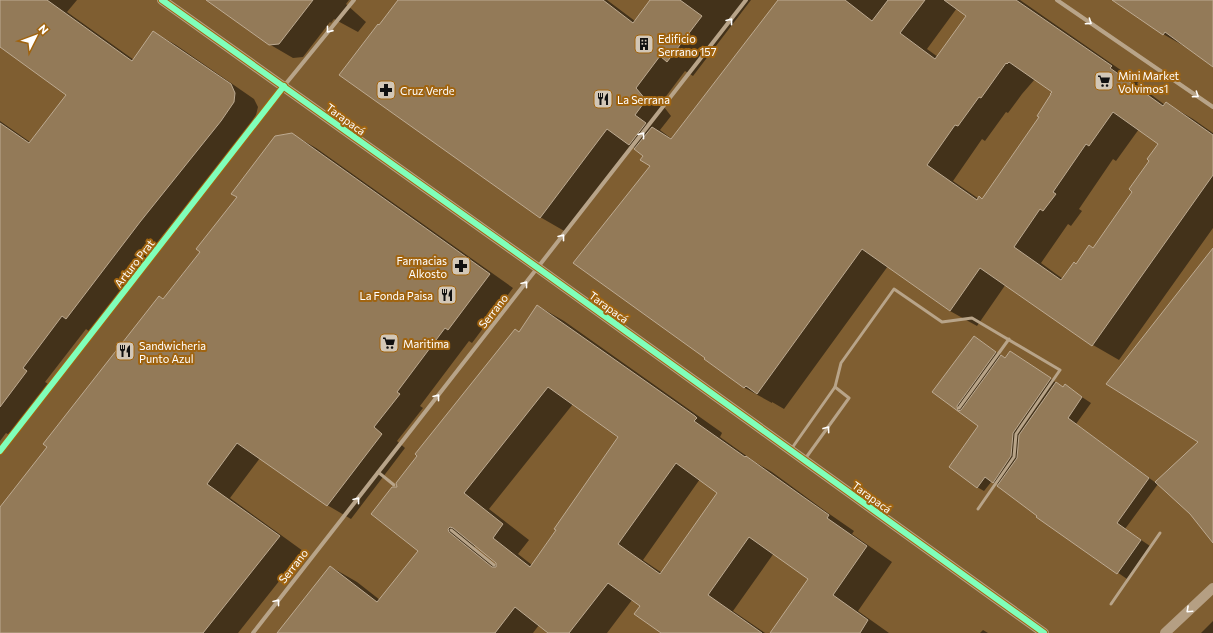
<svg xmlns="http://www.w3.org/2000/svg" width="1213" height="633" font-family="Commissioner,sans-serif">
<rect width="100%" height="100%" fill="#7f5e31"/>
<g fill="#0007" fill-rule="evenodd">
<path d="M 0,0 L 77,0 L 67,12 L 134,60 L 153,32 L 176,45 L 254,99 L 258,107 L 256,115 L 244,134 L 163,235 L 90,332 L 86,329 L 45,382 L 50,385 L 11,436 L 6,433 L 0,441 L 0,121 L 30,142 L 68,94 L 0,36 Z"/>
<path d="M 207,0 L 349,0 L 346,4 L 366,22 L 358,32 L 334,19 L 331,23 L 330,22 L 303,57 L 293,58 L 269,44 Z"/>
<path d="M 399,0 L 607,0 L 635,21 L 651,0 L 751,0 L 693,76 L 685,71 L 661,103 L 671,116 L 660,130 L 672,139 L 779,0 L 1020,0 L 1138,82 L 1137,84 L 1165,105 L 1166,103 L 1193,119 L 1213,133 L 1213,228 L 1119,360 L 1093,345 L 1006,284 L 977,326 L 950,311 L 888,266 L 784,409 L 772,402 L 772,403 L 745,388 L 705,359 L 706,358 L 651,166 L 645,156 L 631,145 L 566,232 L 540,217 ZM 957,8 L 967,16 L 938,57 L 927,49 ZM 1035,79 L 1053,92 L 1041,117 L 983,200 L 979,199 L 953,181 L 982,139 L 985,141 L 1006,112 L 1008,113 L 1022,94 ZM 1139,129 L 1159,143 L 1134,192 L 1094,249 L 1063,279 L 1041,263 L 1068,224 L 1071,226 L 1082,211 L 1079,209 L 1113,159 L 1116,161 Z"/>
<path d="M 1114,0 L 1213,0 L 1213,65 L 1185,45 L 1184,46 L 1163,34 Z"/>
<path d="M 292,134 L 316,148 L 513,288 L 472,343 L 469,341 L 420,406 L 423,408 L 397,441 L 405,448 L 351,519 L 327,505 L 260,458 L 230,498 L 303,551 L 238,633 L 0,633 L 0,509 Z"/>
<path d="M 1213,250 L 1213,541 L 1190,513 L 1158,484 L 1125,529 L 1150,546 L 1127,579 L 1037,517 L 1038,516 L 999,485 L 992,481 L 984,491 L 977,487 L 979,425 L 934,392 L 975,337 L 1006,359 L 1011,352 L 1064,388 L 1065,386 L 1091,403 L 1076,424 L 1156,483 L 1200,441 Z"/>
<path d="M 538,306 L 564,321 L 721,432 L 722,433 L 720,437 L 755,462 L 772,472 L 828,513 L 854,531 L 852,534 L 892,562 L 858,611 L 889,633 L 771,633 L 810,578 L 774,553 L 733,611 L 765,633 L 663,633 L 641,606 L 632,600 L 607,633 L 550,633 L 539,625 L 533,633 L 278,633 L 331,567 L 357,582 L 380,600 L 419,551 L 398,487 L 519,333 ZM 573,404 L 620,437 L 532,565 L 518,554 L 529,540 L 489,509 ZM 700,479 L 719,492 L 662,573 L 643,560 ZM 474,544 L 497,562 L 498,567 L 475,548 Z"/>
<path d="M 1213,621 L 1213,633 L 1201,633 Z"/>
<path d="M 983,630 L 988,633 L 980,633 Z"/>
</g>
<g fill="#937a58" stroke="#bdaa91" fill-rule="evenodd">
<path d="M 0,0 L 47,0 L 132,61 L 153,31 L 231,84 L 235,93 L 234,102 L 221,121 L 140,222 L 66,319 L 62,316 L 23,368 L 27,371 L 0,407 L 0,123 L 29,143 L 66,95 L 0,47 Z"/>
<path d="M 206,0 L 313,0 L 279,44 L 269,45 Z"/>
<path d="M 398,0 L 603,0 L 633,23 L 650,0 L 680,0 L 702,16 L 667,62 L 660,56 L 636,88 L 646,100 L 635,115 L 646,123 L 629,145 L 607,129 L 540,218 L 339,75 L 378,24 L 379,25 Z"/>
<path d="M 778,0 L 845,0 L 872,21 L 888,0 L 925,0 L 900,33 L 935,59 L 966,16 L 944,0 L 1016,0 L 1112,66 L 1110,68 L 1163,106 L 1166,102 L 1213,135 L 1213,175 L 1092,346 L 980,268 L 950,311 L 862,249 L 757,394 L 746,386 L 744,388 L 704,359 L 705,358 L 573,263 L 650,166 L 640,160 L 643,156 L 634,149 L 652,127 L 671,139 ZM 1009,62 L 1052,92 L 1050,94 L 1051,94 L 1037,116 L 1039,117 L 982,199 L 979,196 L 977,200 L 927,165 L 955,125 L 958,126 L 979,97 L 981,98 L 1006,63 L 1007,64 ZM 1113,112 L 1158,144 L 1147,159 L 1149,161 L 1129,189 L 1132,192 L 1093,248 L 1089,245 L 1076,264 L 1074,262 L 1061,280 L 1014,247 L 1040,209 L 1043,211 L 1056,194 L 1053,192 L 1086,144 L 1089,146 Z"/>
<path d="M 1112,0 L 1213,0 L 1213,67 L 1165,32 L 1163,35 Z"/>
<path d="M 292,133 L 490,274 L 448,330 L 445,328 L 397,392 L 400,394 L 374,427 L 382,434 L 327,506 L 237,443 L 207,484 L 280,536 L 203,633 L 0,633 L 0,507 L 47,447 L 43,444 L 159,296 L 163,299 L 200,252 L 196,249 L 237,197 L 231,194 L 275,136 Z"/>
<path d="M 1213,248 L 1213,543 L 1190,514 L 1155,482 L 1198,442 L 1106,384 Z"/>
<path d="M 537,305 L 695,416 L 697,418 L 694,421 L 745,457 L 746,456 L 802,496 L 829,515 L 827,518 L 867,546 L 833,595 L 868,620 L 860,633 L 770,633 L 808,579 L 749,537 L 708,595 L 762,633 L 661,633 L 634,614 L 640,606 L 608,583 L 569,633 L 548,633 L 515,607 L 495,633 L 277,633 L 330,566 L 377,602 L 418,551 L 371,514 L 392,487 L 397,487 L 396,483 L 417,456 L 415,454 L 515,329 L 519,332 ZM 548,387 L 618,437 L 554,529 L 556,530 L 530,567 L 493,538 L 503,524 L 464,493 ZM 676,463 L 717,493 L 660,574 L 618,544 ZM 450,527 L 453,528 L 496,563 L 496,567 L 492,567 L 449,532 L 448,529 Z"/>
<path d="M 974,336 L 996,352 L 957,406 L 958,411 L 961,410 L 1001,355 L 1005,358 L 1010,351 L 1051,378 L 1013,433 L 1011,456 L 993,483 L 985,477 L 977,488 L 949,467 L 978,426 L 932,392 Z"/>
<path d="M 1056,382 L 1063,387 L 1065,384 L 1082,397 L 1068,418 L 1149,478 L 1117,523 L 1141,540 L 1117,574 L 1036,517 L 1037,516 L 997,486 L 1017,458 L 1019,435 Z"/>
</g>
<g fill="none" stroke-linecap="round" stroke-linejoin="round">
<g stroke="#b8a489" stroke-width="3">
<path d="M 959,408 L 1009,339"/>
<path d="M 792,448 L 835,387"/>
<path d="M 805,459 L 849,398 L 835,387 L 841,363 L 894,289 L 942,322 L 972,318 L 1060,370 L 1016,434 L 1014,457 L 978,509"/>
<path d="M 378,472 L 394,485"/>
<path d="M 451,530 L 494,565"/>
<path d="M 1111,604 L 1160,533"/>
</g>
<g stroke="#b8a489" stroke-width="4">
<path d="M 1057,0 L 1213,107"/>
<path d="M 0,451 L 284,86 L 354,0"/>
<path d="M 253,633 L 746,0"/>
</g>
<path stroke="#b59f83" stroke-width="10" d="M 1165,633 L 1213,588"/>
<path stroke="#b6a288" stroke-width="10" d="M 162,0 L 538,268 L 1044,633"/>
<g stroke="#a06410" stroke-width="8">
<g id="cycleway">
<path d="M 162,0 L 538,268 L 1044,633"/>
<path d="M 0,451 L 284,86"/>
</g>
</g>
<use href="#cycleway" stroke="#80ffba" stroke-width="6"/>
</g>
<defs><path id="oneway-chevron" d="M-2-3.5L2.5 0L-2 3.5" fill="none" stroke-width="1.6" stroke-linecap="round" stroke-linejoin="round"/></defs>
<g stroke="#fff">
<use href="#oneway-chevron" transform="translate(730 21) rotate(-52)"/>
<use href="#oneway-chevron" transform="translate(1089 22) rotate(34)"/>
<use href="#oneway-chevron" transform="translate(329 30) rotate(129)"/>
<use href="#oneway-chevron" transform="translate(1196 95) rotate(34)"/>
<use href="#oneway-chevron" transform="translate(642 135) rotate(-52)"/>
<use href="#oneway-chevron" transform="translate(562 237) rotate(-52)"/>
<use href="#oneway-chevron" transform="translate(525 284) rotate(-52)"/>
<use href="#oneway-chevron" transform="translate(437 397) rotate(-52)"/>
<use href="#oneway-chevron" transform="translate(827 429) rotate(-54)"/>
<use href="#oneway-chevron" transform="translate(357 500) rotate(-52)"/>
<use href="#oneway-chevron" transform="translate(277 602) rotate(-52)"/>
<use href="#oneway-chevron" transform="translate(1189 610) rotate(137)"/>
</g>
<defs>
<g id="building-square" transform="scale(1)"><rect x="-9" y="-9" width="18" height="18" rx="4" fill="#d2c7b7" stroke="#a06410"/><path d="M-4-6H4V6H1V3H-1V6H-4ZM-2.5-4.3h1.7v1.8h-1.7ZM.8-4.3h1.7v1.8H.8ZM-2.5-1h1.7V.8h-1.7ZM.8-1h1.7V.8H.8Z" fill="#111"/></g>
<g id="supermarket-square" transform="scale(1)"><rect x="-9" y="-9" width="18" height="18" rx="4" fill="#d2c7b7" stroke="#a06410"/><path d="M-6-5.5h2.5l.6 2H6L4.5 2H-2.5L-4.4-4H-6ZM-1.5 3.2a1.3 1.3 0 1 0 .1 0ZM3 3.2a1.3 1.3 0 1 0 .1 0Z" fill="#111"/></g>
<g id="pharmacy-square" transform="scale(1)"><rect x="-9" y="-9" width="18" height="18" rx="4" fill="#d2c7b7" stroke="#a06410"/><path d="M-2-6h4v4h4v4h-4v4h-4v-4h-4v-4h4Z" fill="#111"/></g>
<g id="restaurant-square" transform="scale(1)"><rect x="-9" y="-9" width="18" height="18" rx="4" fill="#d2c7b7" stroke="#a06410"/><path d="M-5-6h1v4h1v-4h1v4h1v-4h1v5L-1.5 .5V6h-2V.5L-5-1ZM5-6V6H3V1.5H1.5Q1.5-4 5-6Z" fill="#111"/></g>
</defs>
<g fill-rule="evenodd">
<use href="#building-square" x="644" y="44"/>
<use href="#supermarket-square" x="1104" y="81"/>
<use href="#pharmacy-square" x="386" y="90"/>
<use href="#restaurant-square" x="603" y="99"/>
<use href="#pharmacy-square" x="461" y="266"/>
<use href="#restaurant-square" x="447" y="295"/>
<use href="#supermarket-square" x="389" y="343"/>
<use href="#restaurant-square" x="125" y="351"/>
</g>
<g text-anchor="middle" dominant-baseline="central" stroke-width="4" stroke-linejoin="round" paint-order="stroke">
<g font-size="11" fill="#fff" stroke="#a06410" text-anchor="start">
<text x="658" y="38">Edificio<tspan x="658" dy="13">Serrano 157</tspan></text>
<text x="1118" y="75">Mini Market<tspan x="1118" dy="13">Volvimos1</tspan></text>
<text x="400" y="90">Cruz Verde</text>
<text x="617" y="99">La Serrana</text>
<text x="447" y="260" text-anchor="end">Farmacias<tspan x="447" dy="13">Alkosto</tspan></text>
<text x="433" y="295" text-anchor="end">La Fonda Paisa</text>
<text x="403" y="343">Maritima</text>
<text x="139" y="345">Sandwicheria<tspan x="139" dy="13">Punto Azul</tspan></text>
</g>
<g font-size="11" fill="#fff" stroke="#a06410">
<text transform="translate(346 119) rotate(36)">Tarapacá</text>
<text transform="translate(134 263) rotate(-52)">Arturo Prat</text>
<text transform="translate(609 307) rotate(36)">Tarapacá</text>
<text transform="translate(493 311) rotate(-52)">Serrano</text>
<text transform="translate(872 497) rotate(36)">Tarapacá</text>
<text transform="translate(293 566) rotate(-52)">Serrano</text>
</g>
</g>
<g transform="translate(36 36) rotate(48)" stroke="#a06410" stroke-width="3" paint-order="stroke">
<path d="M0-3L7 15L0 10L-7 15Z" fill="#ffffff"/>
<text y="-6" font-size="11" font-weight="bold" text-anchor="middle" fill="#ffffff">N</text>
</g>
</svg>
